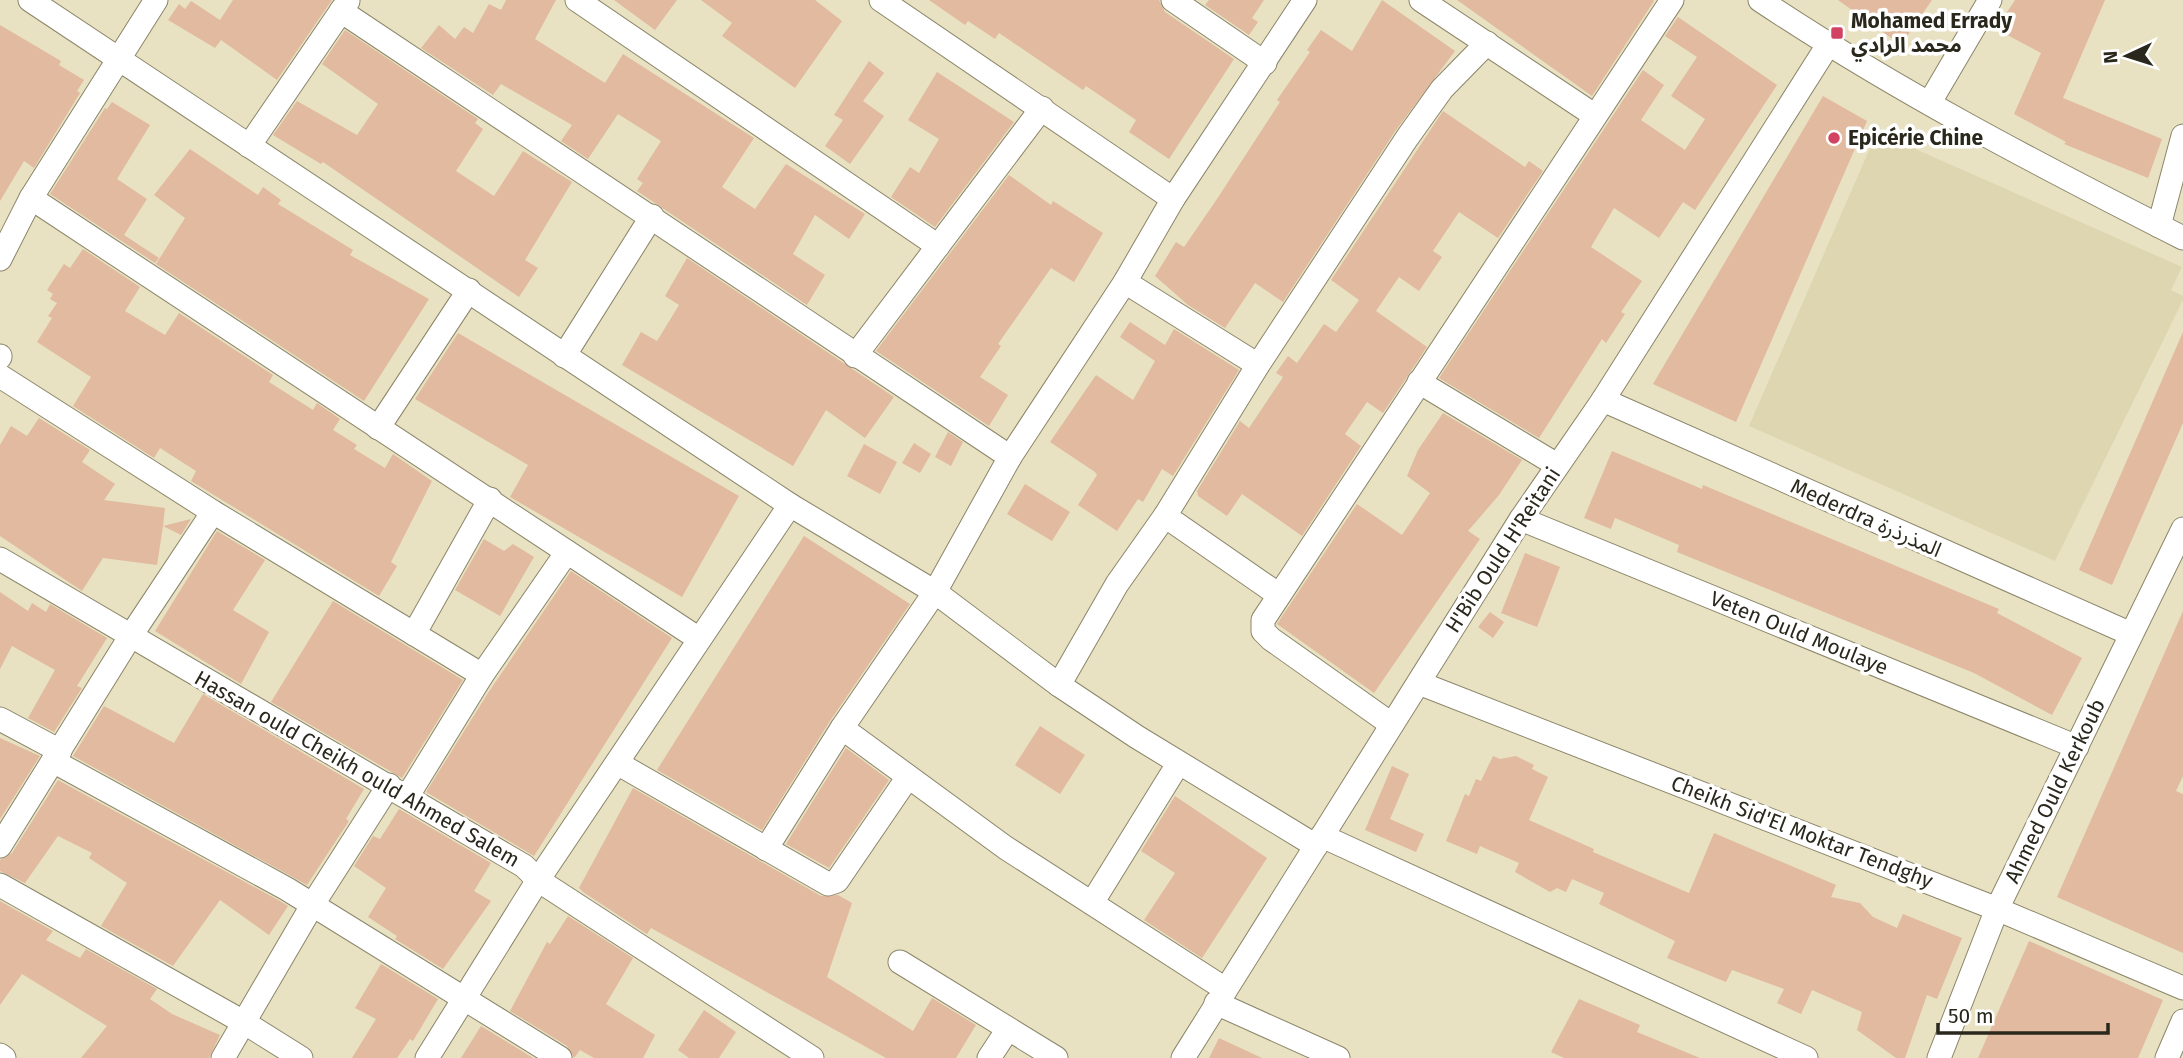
<svg xmlns="http://www.w3.org/2000/svg" width="2183" height="1058" font-family="'Fira Sans','Noto Sans Arabic',sans-serif">
<rect width="100%" height="100%" fill="#e8e2c3"/>
<path fill="#ddd6b0" d="M 1877,132 L 2182,267 L 2171,290 L 2183,296 L 2183,300 L 2055,561 L 1749,426 Z"/>
<g fill="#e1ba9f">
<path d="M 233,0 L 332,0 L 277,80 L 221,40 L 215,48 L 168,20 L 179,4 L 185,9 L 191,1 L 220,20 Z"/>
<path d="M 506,0 L 556,0 L 535,39 L 605,83 L 623,54 L 754,138 L 722,187 L 755,209 L 786,164 L 865,214 L 849,239 L 815,215 L 793,254 L 825,275 L 807,305 L 637,191 L 643,183 L 637,179 L 661,141 L 618,114 L 588,159 L 561,141 L 572,125 L 501,84 L 493,95 L 421,48 L 439,25 L 455,39 L 464,27 L 473,33 L 489,4 L 501,10 Z"/>
<path d="M 614,0 L 677,0 L 655,30 Z"/>
<path d="M 701,0 L 815,0 L 842,21 L 795,88 L 722,36 L 732,23 Z"/>
<path d="M 929,0 L 1159,0 L 1165,12 L 1234,59 L 1169,159 L 1129,132 L 1136,120 L 1086,86 L 1083,90 L 999,33 L 995,39 L 968,21 L 965,25 Z"/>
<path d="M 1209,0 L 1264,0 L 1252,18 L 1258,22 L 1249,35 L 1205,5 Z"/>
<path d="M 1382,0 L 1455,51 L 1396,130 L 1283,302 L 1255,283 L 1225,328 L 1188,305 L 1155,276 L 1176,242 L 1184,247 L 1217,199 L 1280,102 L 1277,100 L 1310,52 L 1307,50 L 1321,30 L 1352,51 Z"/>
<path d="M 1457,0 L 1653,0 L 1654,1 L 1592,96 Z"/>
<path d="M 1838,0 L 1932,0 L 1901,45 Z"/>
<path d="M 2015,0 L 2105,0 L 2063,98 L 2162,139 L 2148,178 L 2064,144 L 2066,142 L 2014,114 L 2041,53 L 1996,29 Z"/>
<path d="M 1678,17 L 1777,85 L 1695,210 L 1683,202 L 1659,238 L 1614,208 L 1591,247 L 1642,281 L 1621,312 L 1625,314 L 1606,343 L 1602,339 L 1539,438 L 1439,378 L 1643,70 L 1664,85 L 1641,120 L 1685,150 L 1705,119 L 1671,96 L 1697,57 L 1665,36 Z"/>
<path d="M 0,25 L 61,61 L 59,65 L 84,80 L 77,91 L 80,93 L 34,168 L 24,161 L 0,201 Z"/>
<path d="M 345,30 L 478,119 L 475,123 L 483,129 L 456,171 L 494,196 L 523,151 L 572,182 L 525,260 L 538,268 L 519,297 L 323,162 L 321,164 L 273,135 L 297,101 L 357,135 L 378,104 L 322,64 Z"/>
<path d="M 869,61 L 884,73 L 863,101 L 884,116 L 850,164 L 825,146 L 843,120 L 834,115 Z"/>
<path d="M 937,72 L 1014,122 L 935,227 L 891,197 L 910,167 L 919,173 L 939,139 L 908,120 Z"/>
<path d="M 1823,96 L 1867,121 L 1736,422 L 1653,384 Z"/>
<path d="M 112,102 L 150,125 L 117,179 L 147,199 L 124,235 L 159,258 L 155,263 L 50,194 L 105,108 L 107,109 Z"/>
<path d="M 1443,111 L 1525,167 L 1529,161 L 1543,171 L 1498,238 L 1459,212 L 1433,251 L 1442,257 L 1419,291 L 1399,277 L 1376,311 L 1427,347 L 1383,413 L 1367,402 L 1345,434 L 1361,446 L 1302,536 L 1242,494 L 1227,516 L 1198,496 L 1197,491 L 1240,421 L 1249,428 L 1283,377 L 1276,373 L 1288,356 L 1297,363 L 1324,324 L 1336,332 L 1359,300 L 1331,280 Z"/>
<path d="M 190,149 L 258,195 L 263,187 L 281,200 L 278,204 L 353,250 L 350,255 L 429,299 L 364,401 L 156,264 L 185,218 L 154,195 Z"/>
<path d="M 1009,175 L 1051,205 L 1053,201 L 1103,233 L 1074,282 L 1051,268 L 998,344 L 1001,346 L 980,377 L 1008,395 L 989,426 L 876,351 Z"/>
<path d="M 83,249 L 140,287 L 125,311 L 165,335 L 179,313 L 273,375 L 269,382 L 313,410 L 317,403 L 340,419 L 333,430 L 357,445 L 354,449 L 385,468 L 393,454 L 432,481 L 391,562 L 397,566 L 379,596 L 191,481 L 196,471 L 160,448 L 154,458 L 73,406 L 91,377 L 37,342 L 52,318 L 48,316 L 57,303 L 50,299 L 53,294 L 47,290 L 64,264 L 70,268 Z"/>
<path d="M 687,258 L 894,397 L 865,438 L 826,410 L 793,466 L 622,365 L 641,332 L 657,341 L 679,305 L 665,296 Z"/>
<path d="M 1130,322 L 1165,345 L 1174,329 L 1239,370 L 1173,476 L 1162,469 L 1143,502 L 1138,499 L 1117,531 L 1078,505 L 1097,475 L 1095,472 L 1050,442 L 1096,375 L 1133,400 L 1155,361 L 1120,337 Z"/>
<path d="M 2183,332 L 2183,423 L 2112,585 L 2079,570 Z"/>
<path d="M 458,333 L 739,496 L 682,597 L 510,497 L 528,465 L 415,399 Z"/>
<path d="M 1443,413 L 1522,460 L 1499,495 L 1468,531 L 1480,539 L 1374,693 L 1277,624 L 1357,504 L 1402,535 L 1430,493 L 1407,476 L 1418,450 Z"/>
<path d="M 39,418 L 90,450 L 82,462 L 115,484 L 104,500 L 165,508 L 163,526 L 191,519 L 181,535 L 163,526 L 157,565 L 103,558 L 82,591 L 0,536 L 0,445 L 11,426 L 27,436 Z"/>
<path d="M 948,432 L 963,442 L 951,466 L 935,457 Z"/>
<path d="M 914,443 L 931,454 L 920,473 L 902,463 Z"/>
<path d="M 864,444 L 897,462 L 880,494 L 847,476 Z"/>
<path d="M 1612,451 L 1702,489 L 1703,485 L 1999,609 L 1997,613 L 2082,658 L 2052,715 L 1974,673 L 1677,552 L 1679,545 L 1615,518 L 1611,529 L 1584,518 Z"/>
<path d="M 1025,484 L 1070,512 L 1052,541 L 1007,514 Z"/>
<path d="M 217,531 L 265,560 L 233,610 L 269,632 L 241,684 L 155,631 Z"/>
<path d="M 804,536 L 910,604 L 830,721 L 762,830 L 657,770 Z"/>
<path d="M 484,539 L 504,551 L 513,544 L 534,557 L 500,616 L 455,590 Z"/>
<path d="M 1525,553 L 1560,567 L 1537,627 L 1501,613 Z"/>
<path d="M 571,571 L 672,638 L 534,856 L 426,792 L 488,693 Z"/>
<path d="M 0,592 L 28,611 L 32,603 L 46,612 L 50,604 L 107,638 L 77,686 L 82,688 L 54,732 L 28,718 L 55,670 L 12,646 L 0,669 Z"/>
<path d="M 333,601 L 463,680 L 402,778 L 271,702 Z"/>
<path d="M 2183,611 L 2183,776 L 2176,791 L 2183,794 L 2183,953 L 2057,897 Z"/>
<path d="M 1490,612 L 1504,622 L 1493,638 L 1478,627 Z"/>
<path d="M 203,694 L 364,789 L 346,819 L 349,821 L 307,885 L 73,756 L 104,706 L 174,743 Z"/>
<path d="M 1040,726 L 1085,755 L 1060,794 L 1015,765 Z"/>
<path d="M 0,738 L 40,756 L 0,819 Z"/>
<path d="M 846,748 L 889,780 L 829,868 L 786,844 Z"/>
<path d="M 1493,756 L 1500,759 L 1516,756 L 1534,765 L 1532,769 L 1548,777 L 1529,820 L 1594,849 L 1593,852 L 1689,893 L 1714,833 L 1836,885 L 1831,897 L 1860,903 L 1873,917 L 1897,928 L 1903,914 L 1962,938 L 1937,999 L 1927,995 L 1905,1058 L 1896,1058 L 1857,1030 L 1862,1012 L 1812,990 L 1801,1014 L 1777,1003 L 1784,989 L 1732,970 L 1726,982 L 1667,958 L 1675,941 L 1599,904 L 1604,893 L 1572,879 L 1566,892 L 1557,888 L 1550,892 L 1515,872 L 1519,863 L 1480,846 L 1477,854 L 1446,841 L 1465,794 L 1469,796 L 1476,779 L 1481,781 Z"/>
<path d="M 1392,766 L 1409,774 L 1390,819 L 1424,834 L 1416,852 L 1365,830 Z"/>
<path d="M 58,780 L 280,901 L 288,906 L 269,935 L 220,900 L 173,966 L 101,926 L 127,883 L 89,858 L 92,853 L 58,836 L 25,883 L 0,871 L 0,860 L 12,853 Z"/>
<path d="M 633,788 L 821,896 L 838,895 L 852,903 L 827,977 L 913,1031 L 932,998 L 976,1025 L 956,1058 L 886,1058 L 651,928 L 647,934 L 583,892 L 579,888 Z"/>
<path d="M 1175,796 L 1267,858 L 1202,958 L 1144,920 L 1175,873 L 1141,851 Z"/>
<path d="M 399,809 L 491,863 L 474,891 L 491,901 L 443,969 L 395,939 L 397,936 L 368,917 L 386,888 L 354,866 L 373,836 L 380,839 Z"/>
<path d="M 0,901 L 53,931 L 46,940 L 80,958 L 86,949 L 157,989 L 150,999 L 172,1014 L 220,1035 L 209,1058 L 81,1058 L 107,1026 L 22,974 L 0,1005 Z"/>
<path d="M 568,916 L 633,958 L 606,1004 L 655,1035 L 643,1058 L 594,1058 L 580,1050 L 574,1058 L 567,1046 L 510,1011 L 547,942 L 550,944 Z"/>
<path d="M 2029,941 L 2163,1000 L 2138,1058 L 1978,1058 Z"/>
<path d="M 381,964 L 438,999 L 413,1041 L 410,1039 L 397,1058 L 352,1058 L 376,1019 L 355,1008 Z"/>
<path d="M 1579,999 L 1640,1025 L 1637,1032 L 1700,1058 L 1564,1058 L 1551,1052 Z"/>
<path d="M 704,1010 L 736,1032 L 719,1058 L 689,1058 L 678,1050 Z"/>
<path d="M 481,1026 L 533,1058 L 461,1058 Z"/>
<path d="M 1219,1038 L 1262,1058 L 1209,1058 Z"/>
</g>
<g fill="none" stroke-linecap="round" stroke-linejoin="round">
<g stroke="#8b8569" stroke-width="25">
<g id="minor">
<path d="M 30,0 L 790,505 L 935,592 L 1059,685 L 1137,737 L 1316,846"/>
<path d="M 577,0 L 938,246"/>
<path d="M 881,0 L 1173,199"/>
<path d="M 1173,0 L 1265,63"/>
<path d="M 1421,0 L 1594,115"/>
<path d="M 1760,0 C 1895,90 2039,165 2183,238"/>
<path d="M 341,11 L 1010,457"/>
<path d="M 1930,102 L 1990,0"/>
<path d="M 249,146 L 348,1"/>
<path d="M 31,198 L 699,639"/>
<path d="M 2159,226 L 2183,136"/>
<path d="M 0,259 L 31,198 L 156,0"/>
<path d="M 1125,282 L 1258,365"/>
<path d="M 0,356 L 0,357"/>
<path d="M 564,356 L 652,216"/>
<path d="M 855,356 L 1042,108"/>
<path d="M 0,376 L 213,512 L 482,675"/>
<path d="M 1419,382 L 1557,465"/>
<path d="M 1603,400 L 2131,634"/>
<path d="M 378,428 L 469,290"/>
<path d="M 1165,516 L 1279,595"/>
<path d="M 1521,519 L 2077,747"/>
<path d="M 0,559 L 524,866 L 538,880 L 812,1058"/>
<path d="M 414,634 L 490,499"/>
<path d="M 1419,683 L 1997,909 L 2183,988"/>
<path d="M 1059,685 L 1117,584 L 1165,516 L 1258,365 L 1407,138 L 1442,89 L 1487,43"/>
<path d="M 0,719 L 60,751"/>
<path d="M 1391,724 L 1271,639 L 1263,631 L 1263,620 L 1672,0"/>
<path d="M 842,728 L 1006,848 L 1225,989"/>
<path d="M 53,761 L 287,889 L 560,1058"/>
<path d="M 617,763 L 828,884 L 837,881 L 908,777"/>
<path d="M 407,797 L 482,675 L 567,552"/>
<path d="M 1322,836 L 1806,1058"/>
<path d="M 0,846 L 130,637 L 213,512"/>
<path d="M 766,849 L 842,728 L 935,592 L 1010,457 L 1125,282 L 1173,199 L 1305,0"/>
<path d="M 0,885 L 245,1023 L 301,1058"/>
<path d="M 1092,903 L 1178,764"/>
<path d="M 900,962 L 1056,1058"/>
<path d="M 1216,1003 L 1338,1058"/>
<path d="M 0,1055 L 4,1058"/>
<path d="M 223,1058 L 313,904 L 389,785"/>
<path d="M 427,1058 L 538,880 L 790,505"/>
<path d="M 989,1058 L 1008,1029"/>
<path d="M 1183,1058 L 1521,519 L 1603,400 L 1828,45"/>
<path d="M 1939,1058 L 1997,909 L 2183,529"/>
<path d="M 2167,1058 L 2183,1021"/>
</g>
</g>
<use href="#minor" stroke="#fff" stroke-width="23"/>
</g>
<g fill="#d24262" stroke="#fff" stroke-width="2.5">
<rect x="1830" y="26" width="14" height="14" rx="3.5"/>
<circle cx="1834" cy="138" r="7"/>
</g>
<g text-anchor="middle" dominant-baseline="central" stroke-width="7" stroke-linejoin="round" paint-order="stroke">
<g font-size="21" font-weight="bold" fill="#2a281c" stroke="#fff" text-anchor="start">
<text x="1851" y="21">Mohamed Errady<tspan x="1851" dy="24">محمد الرادي</tspan></text>
<text x="1848" y="138">Epicérie Chine</text>
</g>
<g font-size="21" fill="#2a281c" stroke="#fff">
<text transform="translate(1866 518) rotate(24)">Mederdra المذرذرة</text>
<text transform="translate(1503 550) rotate(-57)">H'Bib Ould H'Reitani</text>
<text transform="translate(1799 633) rotate(22)">Veten Ould Moulaye</text>
<text transform="translate(357 769) rotate(30)">Hassan ould Cheikh ould Ahmed Salem</text>
<text transform="translate(2055 791) rotate(-64)">Ahmed Ould Kerkoub</text>
<text transform="translate(1802 832) rotate(21)">Cheikh Sid'El Moktar Tendghy</text>
</g>
</g>
<g transform="translate(2127 56) rotate(266)" stroke="#ffffff" stroke-width="5" paint-order="stroke">
<path d="M0-5L12 26L0 18L-12 26Z" fill="#2a281c"/>
<text y="-10" font-size="19" font-weight="bold" text-anchor="middle" fill="#2a281c">N</text>
</g>
<path d="M1938 1023v10h170v-10" fill="none" stroke="#2a281c" stroke-width="3.5"/>
<text x="1948" y="1023" font-size="21" fill="#2a281c" stroke="#ffffff" stroke-width="5" paint-order="stroke">50 m</text>
</svg>
